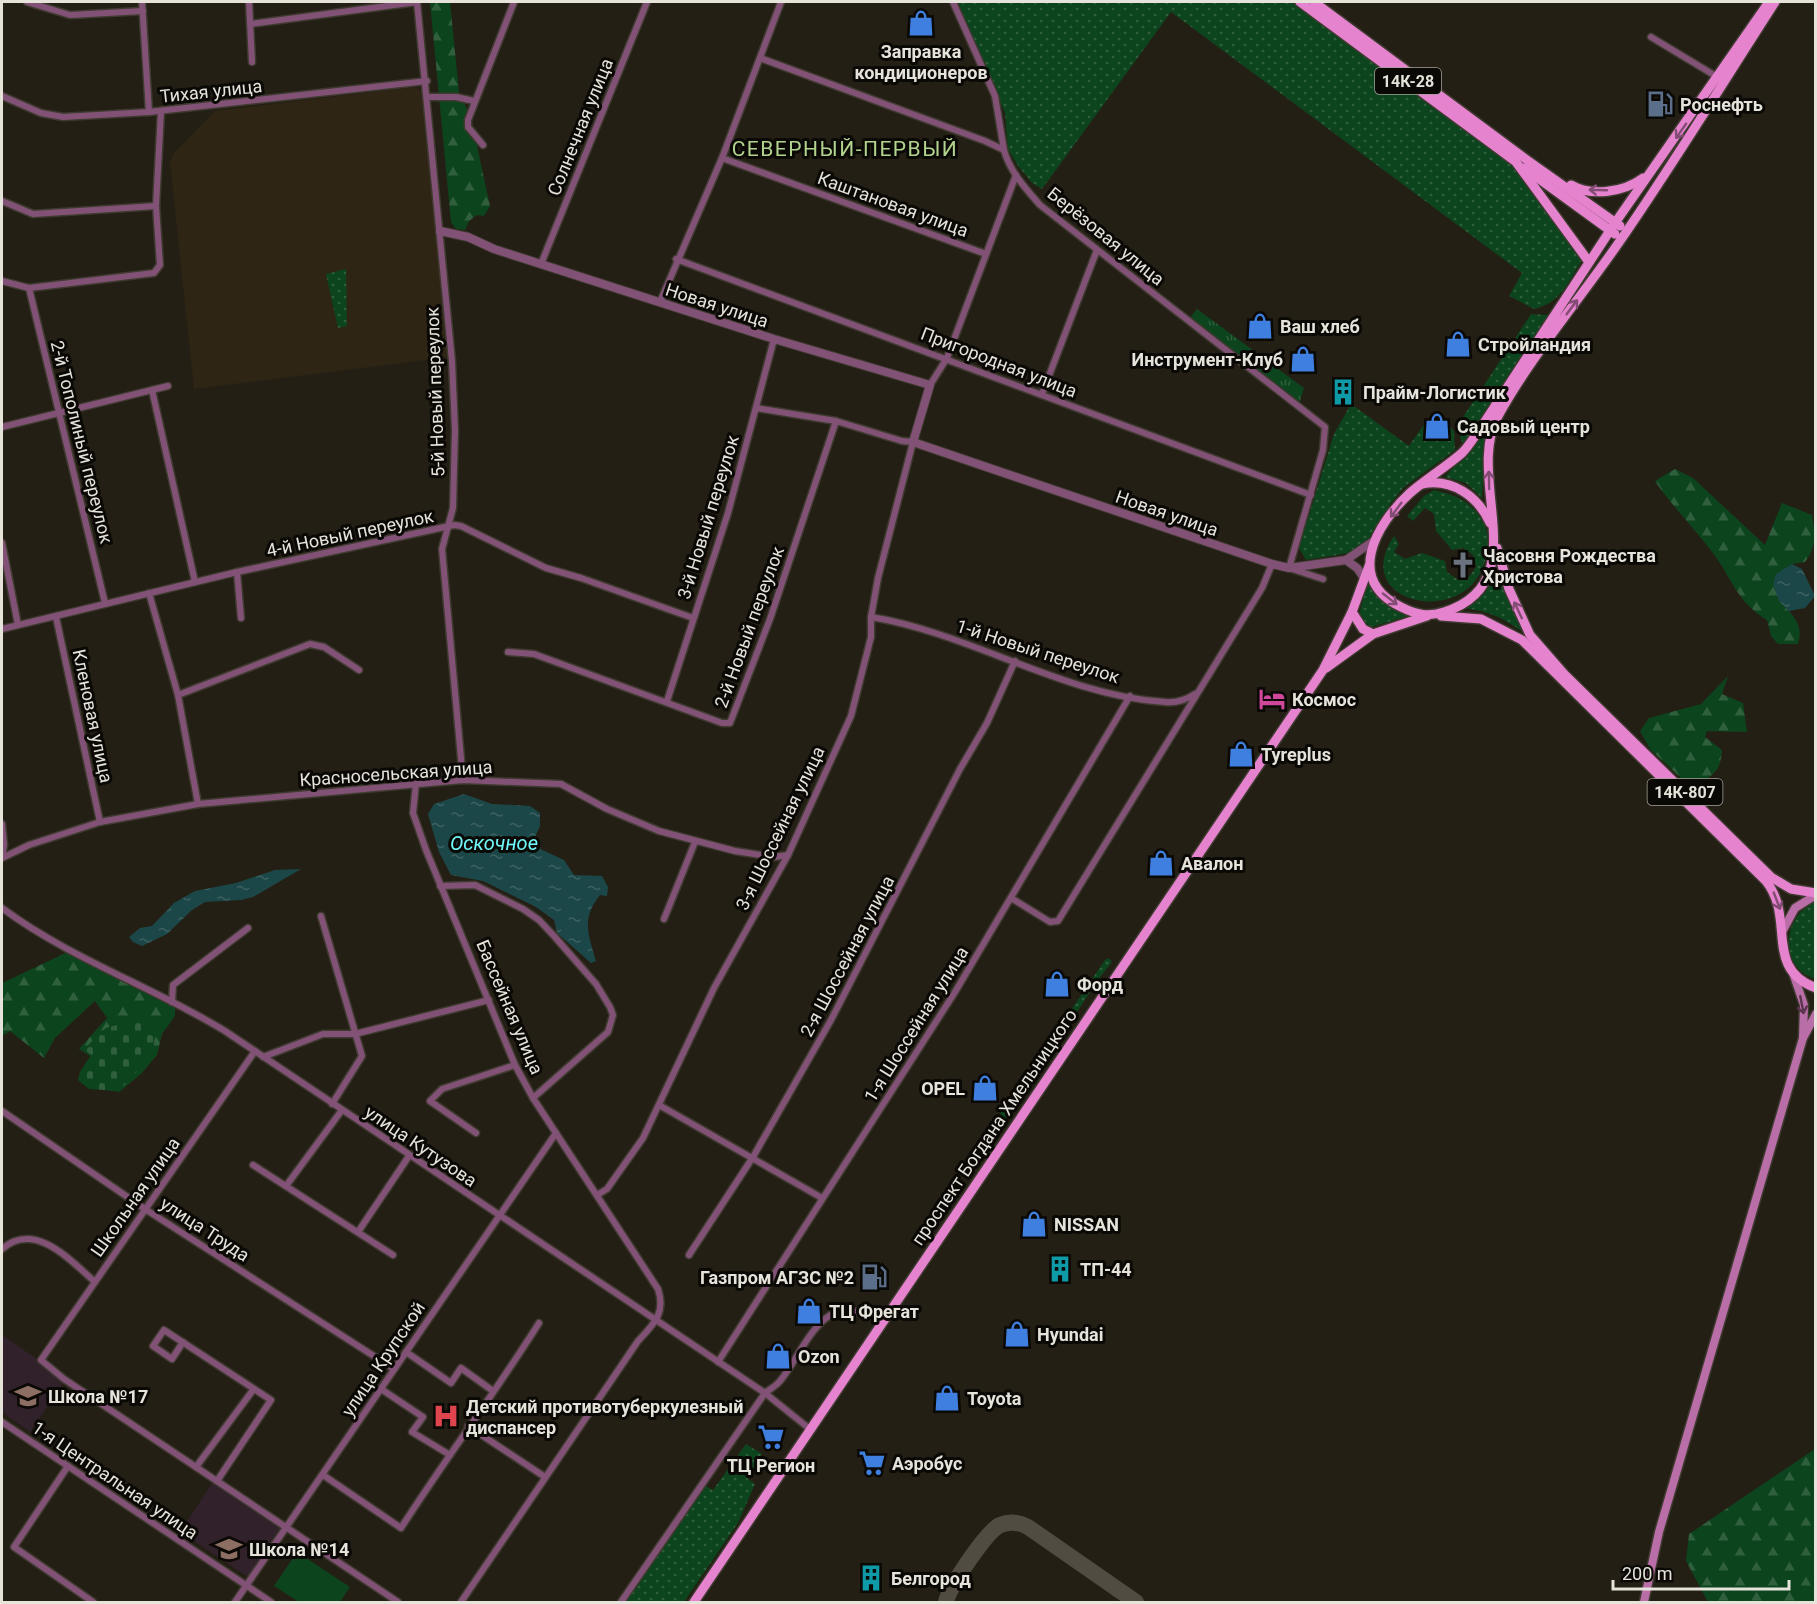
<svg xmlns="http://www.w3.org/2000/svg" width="1817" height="1604" font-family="Roboto,sans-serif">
<defs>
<pattern id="grass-dots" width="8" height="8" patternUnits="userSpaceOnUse" patternTransform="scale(1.5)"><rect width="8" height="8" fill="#0c441d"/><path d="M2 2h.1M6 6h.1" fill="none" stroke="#2f5f3d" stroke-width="1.8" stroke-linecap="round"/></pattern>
<pattern id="forest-firs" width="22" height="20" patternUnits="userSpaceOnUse" patternTransform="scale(1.5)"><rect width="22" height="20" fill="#0c441d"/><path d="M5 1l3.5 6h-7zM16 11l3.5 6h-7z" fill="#2f5f3d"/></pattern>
<pattern id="cemetery-stones" width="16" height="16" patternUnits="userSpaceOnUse" patternTransform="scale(1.5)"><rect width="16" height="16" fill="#0c441d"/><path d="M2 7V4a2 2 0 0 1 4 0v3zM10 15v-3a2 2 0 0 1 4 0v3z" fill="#2f5f3d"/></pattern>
<pattern id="park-tufts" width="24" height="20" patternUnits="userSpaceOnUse" patternTransform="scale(1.5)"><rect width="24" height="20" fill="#0c441d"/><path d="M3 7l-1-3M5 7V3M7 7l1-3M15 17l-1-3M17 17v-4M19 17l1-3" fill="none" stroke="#2f5f3d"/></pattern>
<pattern id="water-ripples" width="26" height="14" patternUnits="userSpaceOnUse" patternTransform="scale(1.5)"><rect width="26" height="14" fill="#1c4748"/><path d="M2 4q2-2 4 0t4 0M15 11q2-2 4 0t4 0" fill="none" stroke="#3d6162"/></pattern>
</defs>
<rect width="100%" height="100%" fill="#241f14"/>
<g fill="#31212b">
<path d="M 2,1335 L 66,1379 L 30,1432 L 2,1412 Z"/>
<path d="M 215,1479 L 283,1524 L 248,1577 L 180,1532 Z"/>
</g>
<path fill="#2e2515" d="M 416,87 L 424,93 L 450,357 L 194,389 L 170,162 L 174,153 L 215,111 Z"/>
<g fill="url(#grass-dots)">
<path d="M 958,2 L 1292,2 L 1516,168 L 1582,260 C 1568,282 1561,303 1534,309 L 1509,296 L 1522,273 L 1171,12 L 1042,189 L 1032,183 L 1018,166 L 1008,149 L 1005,113 Z"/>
<path d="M 346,269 L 347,326 L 338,328 L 326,274 Z"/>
<path d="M 1531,314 L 1549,315 L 1551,319 L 1463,446 L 1457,426 Z"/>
<path d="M 1351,404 L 1409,446 L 1425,423 L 1440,433 L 1447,424 L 1454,431 L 1455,450 L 1403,488 L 1391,503 L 1367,542 L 1355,552 L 1306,560 L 1299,548 L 1334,434 Z"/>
<path d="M 1486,430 L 1482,498 L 1466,483 L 1445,477 Z"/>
<path d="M 1434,490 C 1458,495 1476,504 1486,529 C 1490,541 1488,552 1484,564 C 1464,628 1348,604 1394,536 L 1399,544 L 1394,552 L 1405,559 L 1422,553 L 1445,561 L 1447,572 L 1457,579 L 1469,577 L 1476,567 L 1473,555 L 1463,548 L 1452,550 L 1436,531 L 1434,514 L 1425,508 L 1413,521 L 1407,516 L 1424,496 Z"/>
<path d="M 1499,566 L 1527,635 C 1507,620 1490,611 1464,608 L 1485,593 Z"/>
<path d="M 1368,582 L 1386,603 L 1411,615 L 1368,628 L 1358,618 Z"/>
<path d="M 1815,902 L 1816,902 L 1815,979 C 1778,967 1782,916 1815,902 Z"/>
<path d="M 1109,958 L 1112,962 L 1097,981 L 1054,1048 L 1048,1049 L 1048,1044 L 1105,960 Z"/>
<path d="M 1042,1054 L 1047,1055 L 1047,1060 L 988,1146 L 983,1148 L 981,1141 Z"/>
<path d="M 746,1444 L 762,1454 L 747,1478 L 755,1484 L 738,1523 L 684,1602 L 625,1602 L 704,1485 L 713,1490 Z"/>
</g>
<g fill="url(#forest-firs)">
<path d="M 430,2 L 450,2 L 459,92 L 471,118 L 490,206 L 484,216 L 477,215 L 469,221 L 465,230 L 456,229 L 451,222 Z"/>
<path d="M 1675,469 L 1693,478 L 1765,545 L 1782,503 L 1812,515 C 1815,534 1817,546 1805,562 L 1792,564 L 1779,601 C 1793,615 1804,624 1798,644 L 1778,644 L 1771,636 L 1767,620 C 1736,601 1733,580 1713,553 C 1694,528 1672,506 1655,481 Z"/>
<path d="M 1728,676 L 1722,694 L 1743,703 L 1747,732 L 1707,731 L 1705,737 L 1722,750 C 1721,765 1717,775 1703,780 L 1697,793 L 1650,749 L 1640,731 L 1649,718 L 1701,704 Z"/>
<path d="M 72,950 L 175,1005 L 175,1016 L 162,1034 L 157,1055 L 141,1074 L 119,1092 L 107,1090 L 87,1068 L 90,1056 L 79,1049 L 107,1018 L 95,1001 L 55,1038 L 44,1058 L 10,1031 L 2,1036 L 2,983 Z"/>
<path d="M 1815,1449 L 1815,1602 L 1708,1602 L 1686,1561 L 1689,1534 Z"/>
</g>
<path fill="url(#cemetery-stones)" d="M 136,1020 L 155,1031 L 153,1054 L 119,1091 L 89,1089 L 78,1080 L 80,1072 L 91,1055 L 84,1049 L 106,1028 Z"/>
<path fill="url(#park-tufts)" d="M 1197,309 L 1304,388 L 1299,404 L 1189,319 Z"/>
<path fill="#0c441d" d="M 297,1552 L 350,1587 L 340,1602 L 299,1602 L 274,1586 Z"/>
<g fill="url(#water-ripples)">
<path d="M 1792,564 L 1802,569 L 1815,596 L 1805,608 L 1789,611 L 1779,601 L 1773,584 L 1776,574 Z"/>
<path d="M 464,794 L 492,804 L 530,806 L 540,813 L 540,826 L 533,841 L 536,847 L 564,860 L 574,875 L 602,876 L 608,887 L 607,896 L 600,895 C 581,919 588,933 596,961 L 591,963 L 557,933 L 554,920 L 536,907 L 483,881 L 451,875 L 439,852 L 428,814 L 434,804 Z"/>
<path d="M 301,869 L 253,897 L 241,900 L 205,902 L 192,910 L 167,934 L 142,946 L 133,942 L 129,937 L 140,928 L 152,926 L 174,903 L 195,891 L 236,883 L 275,870 Z"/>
</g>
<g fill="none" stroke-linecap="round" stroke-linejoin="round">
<path stroke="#514c42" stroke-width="16" d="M 946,1602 C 949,1587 986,1532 1000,1525 C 1010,1521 1019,1522 1028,1527 L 1136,1602"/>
<g stroke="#3f3a30" stroke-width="9">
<g id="minor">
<path d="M 27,2 L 70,15 L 143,11"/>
<path d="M 142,2 L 149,112"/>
<path d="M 249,2 L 252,62"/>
<path d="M 417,2 L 452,361 L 455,430 L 453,508 L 442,549 L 463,780"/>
<path d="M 953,2 L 995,96 L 1004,150"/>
<path d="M 250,24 L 417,2"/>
<path d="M 1651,37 L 1714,75"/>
<path d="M 760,58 L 985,141 L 1004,150 C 1010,172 1026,189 1040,205 L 1325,427 L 1323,450 L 1289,568 L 1323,579"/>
<path d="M 2,96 L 41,113 L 63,117 L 149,112 L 427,81"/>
<path d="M 428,97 L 456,97 L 474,101"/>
<path d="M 483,145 L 468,127 L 468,120 L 514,2"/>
<path d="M 722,158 L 986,254"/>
<path d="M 2,201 L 33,214 L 156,206"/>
<path d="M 676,259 L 1311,495"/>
<path d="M 541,264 L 647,2"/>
<path d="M 2,281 L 29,288 L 154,273 L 160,265 L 156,206 L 161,111"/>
<path d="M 29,288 L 105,603"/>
<path d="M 660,302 L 722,158 L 781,2"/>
<path d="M 930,385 L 947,358 L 1016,175"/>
<path d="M 152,390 L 195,582"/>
<path d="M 1042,394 L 1097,250"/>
<path d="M 2,427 L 168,386"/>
<path d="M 2,543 L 18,625"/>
<path d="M 237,572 L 241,618"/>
<path d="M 149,593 L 178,695 L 198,804"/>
<path d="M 56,617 L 100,822"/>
<path d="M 871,617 C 970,633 1064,696 1165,702 C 1176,703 1186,700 1195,694"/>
<path d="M 2,629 L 237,572 L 454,525 L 461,526 L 546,568 L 581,578 L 693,618"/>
<path d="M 508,652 L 534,654 L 722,723 L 730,723 L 770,619 L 836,421"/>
<path d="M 178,695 L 310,644 L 324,647 L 359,670"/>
<path d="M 667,701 L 728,513 L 774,339"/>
<path d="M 416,783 L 413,813 L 426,850 L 515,1065 L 533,1098 L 658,1289 C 666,1313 654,1324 638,1341 L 461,1602"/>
<path d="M 2,824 L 4,845 L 2,857"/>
<path d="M 2,858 L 29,845 L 100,822 L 198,804 L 463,780 L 561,784 L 607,809 L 659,831 L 735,851 L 774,857 L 788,855"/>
<path d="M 440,886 L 475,885 L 523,909 L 539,920 L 554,936 L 596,984 L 610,1007 L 613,1015 L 608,1032 L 533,1098"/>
<path d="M 1011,898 L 1050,922 L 1058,921 L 1262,588 L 1272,564"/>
<path d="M 2,908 C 69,958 153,987 225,1031 L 765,1393 L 811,1430"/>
<path d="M 321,916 L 362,1056 L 332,1104"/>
<path d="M 664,919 L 695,842"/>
<path d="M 172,1002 L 173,985 L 248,928"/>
<path d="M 255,1051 L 41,1360 L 64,1379 L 398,1602"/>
<path d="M 263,1057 L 323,1034 L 355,1034 L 489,1000"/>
<path d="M 659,1105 L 822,1198"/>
<path d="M 2,1111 L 145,1209 L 394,1369"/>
<path d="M 476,1133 L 430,1101 L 442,1089 L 515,1065"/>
<path d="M 253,1165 L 393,1255"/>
<path d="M 286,1186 L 342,1110"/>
<path d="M 597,1195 L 607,1189 L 643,1138 L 714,988 L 788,855 L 851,716 L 871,637 L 871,617 L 878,578 L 913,442 L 902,441 L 836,421 L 756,408"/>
<path d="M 358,1232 L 409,1156"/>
<path d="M 2,1249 C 35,1220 71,1261 95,1282"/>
<path d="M 689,1255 L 753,1157 L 831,1020 L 960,769 L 987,723 L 1015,661"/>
<path d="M 183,1342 L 172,1359 L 153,1346 L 164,1330 L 271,1400 L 217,1481"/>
<path d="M 406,1352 L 451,1383 L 461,1368 L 493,1391"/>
<path d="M 718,1362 L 955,992 L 1130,696"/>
<path d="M 381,1389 L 423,1417 L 412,1432 L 450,1455"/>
<path d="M 2,1422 L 271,1602"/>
<path d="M 468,1426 L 545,1477"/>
<path d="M 68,1466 L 14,1547 L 93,1602"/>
<path d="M 196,1467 L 253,1390"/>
<path d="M 323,1475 L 401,1528 C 446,1458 495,1393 539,1323"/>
<path d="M 235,1602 L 556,1133"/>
<path d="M 621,1602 L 765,1393 C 770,1389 776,1386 780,1381 C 801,1357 823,1289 866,1317"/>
</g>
</g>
<g stroke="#3f3a30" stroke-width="10">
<g id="tertiary">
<path d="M 440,231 L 468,237 L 494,249 L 774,339 L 930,385 L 913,442 L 1272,564 L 1289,568 L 1346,560 L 1375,540"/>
<path d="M 1346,560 L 1357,568 L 1364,578"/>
</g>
</g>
<g stroke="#3f3a30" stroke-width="11">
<g id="secondary">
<path d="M 1782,932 L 1795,908 L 1816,895"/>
<path d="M 1793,973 L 1804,1005 L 1803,1037"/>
<path d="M 1644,1602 L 1659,1532 L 1803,1038 L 1816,1014"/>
</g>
</g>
<g stroke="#3f3a30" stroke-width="12">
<g id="primary">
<path d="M 1300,2 L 1516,162 L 1589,262"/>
<path d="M 1314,2 L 1527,160 L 1620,226"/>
<path d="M 1769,2 L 1615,223 L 1480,429 C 1474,437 1469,446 1462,453 C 1446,467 1426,479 1410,493 C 1375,525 1345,580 1401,607 C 1417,615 1428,617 1444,612 C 1537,583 1464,478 1498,416 C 1533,353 1581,298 1622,238 C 1675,161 1724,81 1775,2"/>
<path d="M 1524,168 L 1615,234"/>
<path d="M 1571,185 C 1592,197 1624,192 1643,178"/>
<path d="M 1422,484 C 1452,478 1478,496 1490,523"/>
<path d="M 1497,548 L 1509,589 L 1530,635 L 1564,674 L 1771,877 L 1791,889 L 1816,893"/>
<path d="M 1352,612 L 1363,629 L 1373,634"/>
<path d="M 1441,616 L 1481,619 L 1522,640 L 1766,881 C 1796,919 1763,968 1816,988"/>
<path d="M 1326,668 L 1373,634 L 1427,616"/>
<path d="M 694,1602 L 1323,670 L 1352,612 L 1369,566"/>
</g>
</g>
<use href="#minor" stroke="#825276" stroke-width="6"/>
<use href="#tertiary" stroke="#825276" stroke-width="8"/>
<use href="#secondary" stroke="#ba6ea8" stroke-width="8"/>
<use href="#primary" stroke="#e683ce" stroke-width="9"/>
</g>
<defs><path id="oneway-shaft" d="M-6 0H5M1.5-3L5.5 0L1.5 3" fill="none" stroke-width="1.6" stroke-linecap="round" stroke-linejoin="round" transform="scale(1.5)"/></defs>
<g stroke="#834c74">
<use href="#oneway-shaft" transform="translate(1681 131) rotate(125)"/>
<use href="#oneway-shaft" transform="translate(1598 190) rotate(-178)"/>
<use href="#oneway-shaft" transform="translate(1572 307) rotate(-53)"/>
<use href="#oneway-shaft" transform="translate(1489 480) rotate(-91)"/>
<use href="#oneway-shaft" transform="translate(1396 510) rotate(127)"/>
<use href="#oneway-shaft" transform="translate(1390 599) rotate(38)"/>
<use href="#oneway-shaft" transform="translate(1518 610) rotate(-115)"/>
<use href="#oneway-shaft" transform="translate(1777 901) rotate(69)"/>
</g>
<use stroke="#5a364e" href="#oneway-shaft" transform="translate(1802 1005) rotate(79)"/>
<defs>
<g id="shop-bare" transform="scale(2.07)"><path d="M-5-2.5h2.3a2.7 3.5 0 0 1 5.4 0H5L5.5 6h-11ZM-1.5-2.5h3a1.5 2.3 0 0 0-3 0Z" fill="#3f7fe0" stroke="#0b0905" stroke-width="2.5" paint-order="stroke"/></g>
<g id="fuel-bare" transform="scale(2.07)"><path d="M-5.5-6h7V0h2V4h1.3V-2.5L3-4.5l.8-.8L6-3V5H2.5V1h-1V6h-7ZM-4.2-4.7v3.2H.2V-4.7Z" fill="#5c6f8a" stroke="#0b0905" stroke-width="2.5" paint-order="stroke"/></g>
<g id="building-bare" transform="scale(2.07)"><path d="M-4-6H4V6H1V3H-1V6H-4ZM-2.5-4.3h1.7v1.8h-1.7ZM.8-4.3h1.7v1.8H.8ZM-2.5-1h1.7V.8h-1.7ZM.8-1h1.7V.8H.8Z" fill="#0f9aa8" stroke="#0b0905" stroke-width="2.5" paint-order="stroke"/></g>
<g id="church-bare" transform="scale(2.07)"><path d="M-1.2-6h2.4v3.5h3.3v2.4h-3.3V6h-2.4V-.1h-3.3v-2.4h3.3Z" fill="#6b7280" stroke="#0b0905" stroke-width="2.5" paint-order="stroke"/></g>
<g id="hotel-bare" transform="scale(2.07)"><path d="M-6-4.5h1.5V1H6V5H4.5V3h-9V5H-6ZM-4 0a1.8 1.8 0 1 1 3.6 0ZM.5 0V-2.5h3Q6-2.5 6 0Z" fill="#d1479c" stroke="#0b0905" stroke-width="2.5" paint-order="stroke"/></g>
<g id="school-bare" transform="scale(2.07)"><path d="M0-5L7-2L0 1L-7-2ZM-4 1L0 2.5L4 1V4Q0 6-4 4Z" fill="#8d6e63" stroke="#0b0905" stroke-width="2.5" paint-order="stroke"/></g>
<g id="hospital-bare" transform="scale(2.07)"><path d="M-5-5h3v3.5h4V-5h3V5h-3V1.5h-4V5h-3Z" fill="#e0444e" stroke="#0b0905" stroke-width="2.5" paint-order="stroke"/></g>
<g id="supermarket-bare" transform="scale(2.07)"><path d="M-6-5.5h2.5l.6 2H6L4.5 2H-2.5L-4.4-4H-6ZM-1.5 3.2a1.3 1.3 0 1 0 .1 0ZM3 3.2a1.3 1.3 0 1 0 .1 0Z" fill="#3f7fe0" stroke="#0b0905" stroke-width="2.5" paint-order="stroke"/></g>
</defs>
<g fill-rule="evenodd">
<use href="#shop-bare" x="921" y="23"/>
<use href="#fuel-bare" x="1660" y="104"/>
<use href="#shop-bare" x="1260" y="326"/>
<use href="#shop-bare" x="1458" y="344"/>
<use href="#shop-bare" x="1303" y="359"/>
<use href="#building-bare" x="1343" y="392"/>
<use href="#shop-bare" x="1437" y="426"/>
<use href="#church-bare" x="1463" y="565"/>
<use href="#hotel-bare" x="1272" y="699"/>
<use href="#shop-bare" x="1241" y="754"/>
<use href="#shop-bare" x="1161" y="863"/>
<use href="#shop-bare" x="1057" y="984"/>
<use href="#shop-bare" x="985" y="1088"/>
<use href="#shop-bare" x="1034" y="1224"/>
<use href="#building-bare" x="1060" y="1269"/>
<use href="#fuel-bare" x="874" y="1277"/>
<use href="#shop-bare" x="809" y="1311"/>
<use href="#shop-bare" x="1017" y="1334"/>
<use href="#shop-bare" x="778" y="1356"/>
<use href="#school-bare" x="28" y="1396"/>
<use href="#shop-bare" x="947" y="1398"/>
<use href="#hospital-bare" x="446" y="1416"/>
<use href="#supermarket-bare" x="771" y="1437"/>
<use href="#supermarket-bare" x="872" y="1463"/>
<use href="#school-bare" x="229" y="1549"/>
<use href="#building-bare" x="871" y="1578"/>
</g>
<g text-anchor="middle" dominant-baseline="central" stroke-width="6" stroke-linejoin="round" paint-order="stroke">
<g fill="#0b0905" stroke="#a4a29b" stroke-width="1.5">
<rect x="1375" y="68" width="66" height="26" rx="4.5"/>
<rect x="1647.5" y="779" width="75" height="26" rx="4.5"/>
</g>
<g font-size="16" font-weight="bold" fill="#e6e3db">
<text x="1408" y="81">14К-28</text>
<text x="1685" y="792">14К-807</text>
</g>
<g font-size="18" font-weight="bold" fill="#e6e3db" stroke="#0b0905" text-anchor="start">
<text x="921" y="51" text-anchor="middle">Заправка<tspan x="921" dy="21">кондиционеров</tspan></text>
<text x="1680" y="104">Роснефть</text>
<text x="1280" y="326">Ваш хлеб</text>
<text x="1478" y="344">Стройландия</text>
<text x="1283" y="359" text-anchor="end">Инструмент-Клуб</text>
<text x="1363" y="392">Прайм-Логистик</text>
<text x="1457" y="426">Садовый центр</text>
<text x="1483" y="555">Часовня Рождества<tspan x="1483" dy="21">Христова</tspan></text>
<text x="1292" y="699">Космос</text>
<text x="1261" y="754">Tyreplus</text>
<text x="1181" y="863">Авалон</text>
<text x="1077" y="984">Форд</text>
<text x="965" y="1088" text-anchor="end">OPEL</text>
<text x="1054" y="1224">NISSAN</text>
<text x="1080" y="1269">ТП-44</text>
<text x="854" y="1277" text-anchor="end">Газпром АГЗС №2</text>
<text x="829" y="1311">ТЦ Фрегат</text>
<text x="1037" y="1334">Hyundai</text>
<text x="798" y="1356">Ozon</text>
<text x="48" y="1396">Школа №17</text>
<text x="967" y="1398">Toyota</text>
<text x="466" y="1406">Детский противотуберкулезный<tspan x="466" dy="21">диспансер</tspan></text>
<text x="892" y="1463">Аэробус</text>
<text x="771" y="1465" text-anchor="middle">ТЦ Регион</text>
<text x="249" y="1549">Школа №14</text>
<text x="891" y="1578">Белгород</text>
</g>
<g font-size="18" fill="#e6e3db" stroke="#0b0905">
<text transform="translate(211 91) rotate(-6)">Тихая улица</text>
<text transform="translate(580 127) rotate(-68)">Солнечная улица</text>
<text transform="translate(893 204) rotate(20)">Каштановая улица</text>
<text transform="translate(1106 236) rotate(39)">Берёзовая улица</text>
<text transform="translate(717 305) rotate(18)">Новая улица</text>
<text transform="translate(999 362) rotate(21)">Пригородная улица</text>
<text transform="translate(435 392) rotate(-92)">5-й Новый переулок</text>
<text transform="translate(82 442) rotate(76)">2-й Тополиный переулок</text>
<text transform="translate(1167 513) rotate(19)">Новая улица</text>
<text transform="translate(708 517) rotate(-73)">3-й Новый переулок</text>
<text transform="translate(350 533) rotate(-12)">4-й Новый переулок</text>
<text transform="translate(749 627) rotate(-70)">2-й Новый переулок</text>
<text transform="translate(1038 651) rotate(18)">1-й Новый переулок</text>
<text transform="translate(93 716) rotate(78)">Кленовая улица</text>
<text transform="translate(396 773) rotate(-4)">Красносельская улица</text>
<text transform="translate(780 828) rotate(-64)">3-я Шоссейная улица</text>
<text transform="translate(847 956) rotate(-62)">2-я Шоссейная улица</text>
<text transform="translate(510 1007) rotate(67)">Бассейная улица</text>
<text transform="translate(916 1024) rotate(-58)">1-я Шоссейная улица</text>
<text transform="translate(994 1127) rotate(-56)">проспект Богдана Хмельницкого</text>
<text transform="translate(421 1146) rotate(34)">улица Кутузова</text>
<text transform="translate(135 1197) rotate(-55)">Школьная улица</text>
<text transform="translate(205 1229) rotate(33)">улица Труда</text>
<text transform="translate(383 1359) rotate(-56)">улица Крупской</text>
<text transform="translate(115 1480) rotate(34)">1-я Центральная улица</text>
</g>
<g font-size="20" font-style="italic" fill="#70f9fb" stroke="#0b0905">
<text x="494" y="843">Оскочное</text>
</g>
<g font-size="21" letter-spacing="1.5" fill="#b1d38d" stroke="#0b0905">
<text x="845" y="149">СЕВЕРНЫЙ-ПЕРВЫЙ</text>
</g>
</g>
<rect width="1817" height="1604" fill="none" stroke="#e6e3db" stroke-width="6"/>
<path d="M1613 1580v9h176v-9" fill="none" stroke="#e6e3db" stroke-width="3"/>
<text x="1622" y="1580" font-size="18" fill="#e6e3db" stroke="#0b0905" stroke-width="4.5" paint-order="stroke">200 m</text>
</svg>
